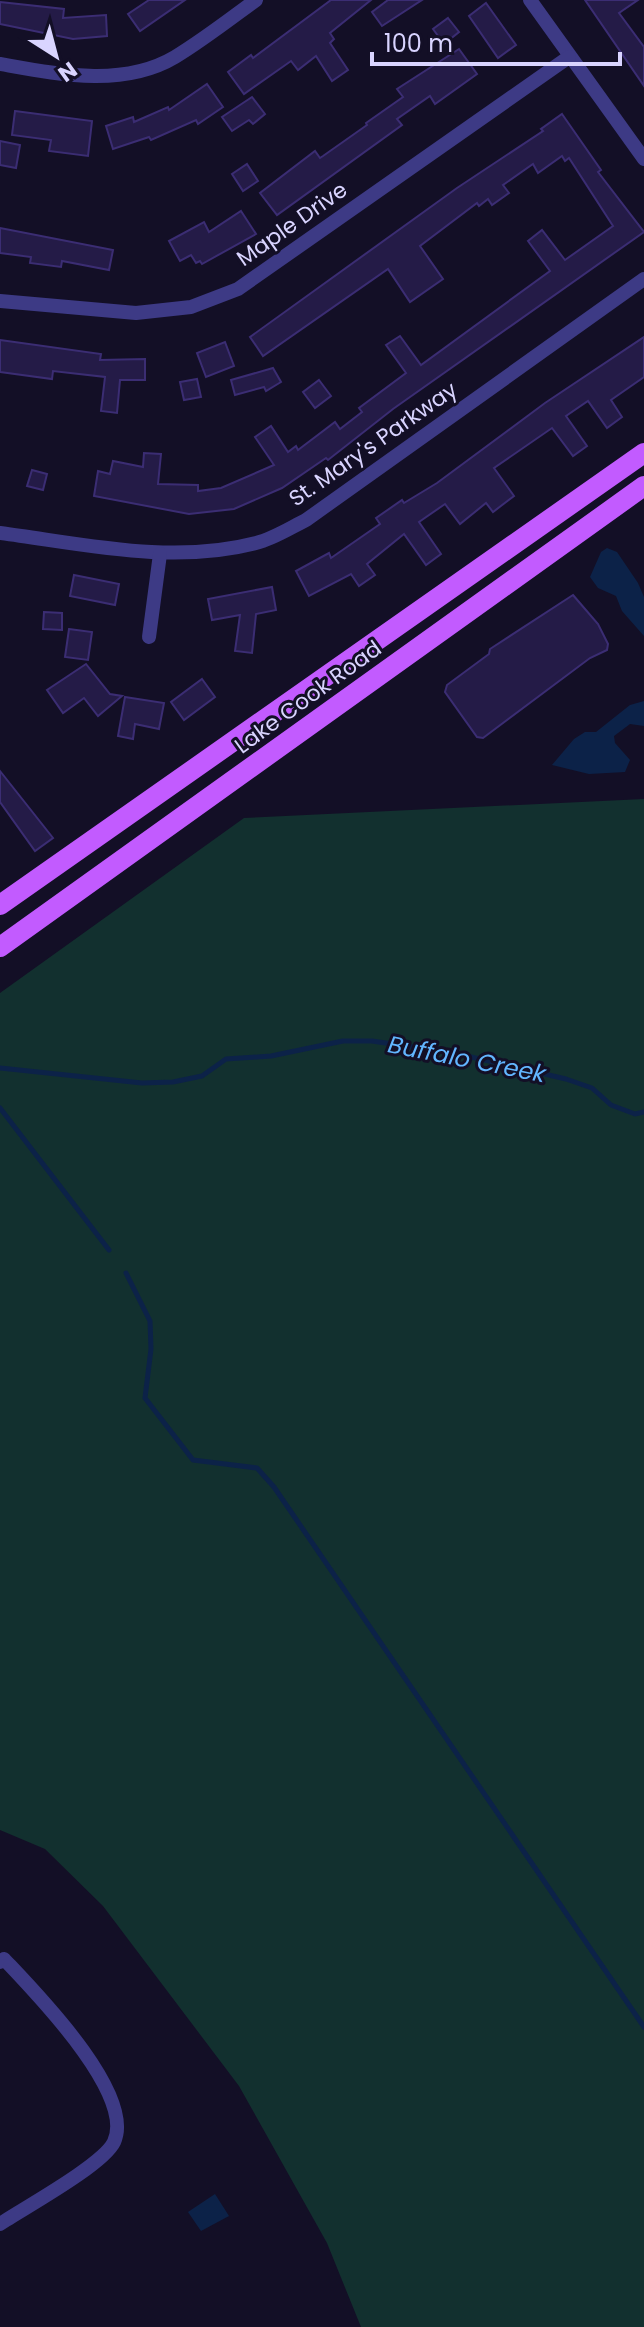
<svg xmlns="http://www.w3.org/2000/svg" width="644" height="2327" font-family="Poppins,sans-serif">
<rect width="100%" height="100%" fill="#130f26"/>
<path fill="#12302f" d="M 644,799 L 644,2327 L 361,2327 L 327,2243 L 239,2086 L 103,1906 L 45,1849 L 0,1830 L 0,993 L 244,818 Z"/>
<g fill="#0c2248">
<path d="M 607,548 L 617,552 L 638,583 L 644,597 L 644,636 L 622,611 L 616,596 L 598,588 L 590,577 L 601,552 Z"/>
<path d="M 644,701 L 644,726 L 630,724 L 614,736 L 615,743 L 630,760 L 625,772 L 589,774 L 552,765 L 574,739 L 585,732 L 596,732 L 630,705 Z"/>
<path d="M 215,2194 L 229,2216 L 201,2231 L 188,2212 Z"/>
</g>
<g fill="none" stroke-linecap="round" stroke-linejoin="round">
<g stroke="#0c2248" stroke-width="5">
<path d="M 0,1068 L 142,1083 L 173,1082 L 202,1076 L 226,1059 L 271,1056 L 343,1041 L 372,1041 L 454,1053 L 566,1079 L 592,1088 L 611,1105 L 635,1114 L 644,1112"/>
<path d="M 0,1108 L 109,1250"/>
<path d="M 126,1273 L 150,1321 L 151,1349 L 145,1398 L 193,1460 L 257,1468 L 274,1487 L 644,2027"/>
</g>
</g>
<g fill="#241b47" stroke="#3b2d73" stroke-width="2">
<path d="M 149,0 L 185,0 L 140,31 L 128,14 Z"/>
<path d="M 331,0 L 371,0 L 330,33 L 334,39 L 330,43 L 348,70 L 332,81 L 316,56 L 298,70 L 291,61 L 244,94 L 228,72 L 251,55 L 253,58 Z"/>
<path d="M 388,0 L 422,0 L 382,26 L 372,12 Z"/>
<path d="M 585,0 L 638,0 L 619,13 L 644,47 L 644,86 Z"/>
<path d="M 0,2 L 64,9 L 63,18 L 106,15 L 107,36 L 73,39 L 0,24 Z"/>
<path d="M 486,3 L 516,45 L 498,58 L 469,16 Z"/>
<path d="M 448,18 L 459,32 L 444,44 L 433,29 Z"/>
<path d="M 459,49 L 477,74 L 435,104 L 430,96 L 397,119 L 402,125 L 277,215 L 260,193 L 315,151 L 320,158 L 323,156 L 367,125 L 366,123 L 403,97 L 397,89 Z"/>
<path d="M 207,84 L 223,107 L 198,124 L 196,120 L 151,140 L 149,137 L 113,149 L 106,126 L 133,117 L 134,122 L 168,107 L 169,110 Z"/>
<path d="M 252,97 L 265,114 L 253,124 L 249,120 L 232,131 L 222,117 Z"/>
<path d="M 15,111 L 92,121 L 88,156 L 49,151 L 51,140 L 12,135 Z"/>
<path d="M 562,114 L 601,170 L 598,172 L 644,232 L 393,409 L 328,460 L 326,458 L 282,488 L 234,509 L 189,514 L 94,496 L 98,471 L 110,474 L 113,461 L 143,467 L 144,453 L 161,454 L 158,484 L 198,485 L 198,491 L 221,488 L 274,465 L 255,437 L 271,426 L 288,452 L 296,446 L 298,450 L 335,422 L 340,429 L 362,412 L 359,408 L 406,373 L 386,345 L 400,336 L 421,365 L 550,271 L 528,241 L 542,230 L 565,260 L 613,226 L 569,158 L 565,161 L 562,156 L 538,173 L 533,164 L 503,185 L 509,193 L 492,205 L 488,199 L 479,206 L 477,203 L 420,246 L 443,279 L 410,302 L 388,269 L 263,356 L 250,337 L 457,188 L 543,131 L 541,129 Z"/>
<path d="M 0,141 L 20,145 L 16,168 L 0,165 Z"/>
<path d="M 247,164 L 258,181 L 243,191 L 232,174 Z"/>
<path d="M 241,211 L 256,234 L 202,264 L 200,261 L 196,263 L 191,255 L 180,261 L 169,241 L 204,222 L 209,232 Z"/>
<path d="M 0,228 L 113,250 L 109,270 L 62,261 L 61,267 L 30,263 L 31,257 L 0,253 Z"/>
<path d="M 644,337 L 644,377 L 611,400 L 622,417 L 607,428 L 588,401 L 566,416 L 587,446 L 573,456 L 552,428 L 494,468 L 514,496 L 493,512 L 486,503 L 460,524 L 445,504 L 419,522 L 441,554 L 426,565 L 404,534 L 367,564 L 375,575 L 359,586 L 351,574 L 309,596 L 296,571 L 329,553 L 331,558 L 380,524 L 376,518 L 402,500 L 404,503 L 437,483 L 545,403 Z"/>
<path d="M 0,340 L 101,354 L 100,360 L 145,359 L 145,380 L 120,380 L 117,413 L 101,411 L 105,377 L 53,371 L 52,379 L 0,372 Z"/>
<path d="M 225,342 L 234,366 L 206,377 L 197,353 Z"/>
<path d="M 273,368 L 281,382 L 266,391 L 264,387 L 235,395 L 231,380 Z"/>
<path d="M 197,379 L 201,397 L 184,400 L 180,382 Z"/>
<path d="M 319,380 L 331,396 L 315,408 L 303,392 Z"/>
<path d="M 32,470 L 47,474 L 43,490 L 27,486 Z"/>
<path d="M 74,575 L 119,584 L 115,605 L 70,596 Z"/>
<path d="M 272,587 L 276,610 L 256,614 L 252,653 L 235,651 L 240,615 L 212,620 L 208,599 Z"/>
<path d="M 573,595 L 598,624 L 608,644 L 607,650 L 590,658 L 483,738 L 477,737 L 445,692 L 447,685 L 489,654 L 490,649 Z"/>
<path d="M 44,612 L 62,613 L 62,630 L 43,629 Z"/>
<path d="M 69,629 L 92,632 L 88,660 L 65,657 Z"/>
<path d="M 86,664 L 110,694 L 122,696 L 98,716 L 84,698 L 63,713 L 47,690 Z"/>
<path d="M 202,679 L 215,697 L 184,720 L 171,702 Z"/>
<path d="M 125,697 L 164,703 L 159,729 L 135,724 L 133,739 L 118,736 Z"/>
<path d="M 0,771 L 53,838 L 35,851 L 0,802 Z"/>
</g>
<g fill="none" stroke-linecap="round" stroke-linejoin="round">
<g stroke="#3d3a85" stroke-width="14">
<path d="M 530,0 L 644,159"/>
<path d="M 0,64 C 57,74 123,88 175,57 C 203,40 230,19 256,0"/>
<path d="M 0,301 L 136,313 L 191,307 L 238,289 L 569,57"/>
<path d="M 0,533 C 84,544 172,565 256,543 C 273,539 290,528 306,520 L 644,279"/>
<path d="M 149,637 L 160,554"/>
<path d="M 0,1962 L 4,1959 C 35,1992 136,2094 114,2142 C 103,2165 24,2208 0,2224"/>
</g>
<g stroke="#c25bff" stroke-width="20">
<path d="M 0,905 L 644,453"/>
<path d="M 0,947 L 644,486"/>
</g>
</g>
<g text-anchor="middle" dominant-baseline="central" stroke-width="6" stroke-linejoin="round" paint-order="stroke">
<g font-size="22" fill="#d9d4ff" stroke="#130f26">
<text transform="translate(292 224) rotate(-35)">Maple Drive</text>
<text transform="translate(373 444) rotate(-35)">St. Mary's Parkway</text>
<text transform="translate(308 697) rotate(-36)">Lake Cook Road</text>
</g>
<g font-size="24" font-style="italic" fill="#62b6ff" stroke="#130f26">
<text transform="translate(467 1059) rotate(11)">Buffalo Creek</text>
</g>
</g>
<g transform="translate(56 56) rotate(144)" stroke="#130f26" stroke-width="6" paint-order="stroke">
<path d="M0-6L14 30L0 20L-14 30Z" fill="#d9d4ff"/>
<text y="-12" font-size="22" font-weight="bold" text-anchor="middle" fill="#d9d4ff">N</text>
</g>
<path d="M372 52v12h248v-12" fill="none" stroke="#d9d4ff" stroke-width="4"/>
<text x="384" y="52" font-size="24" fill="#d9d4ff" stroke="#130f26" stroke-width="6" paint-order="stroke">100 m</text>
</svg>
